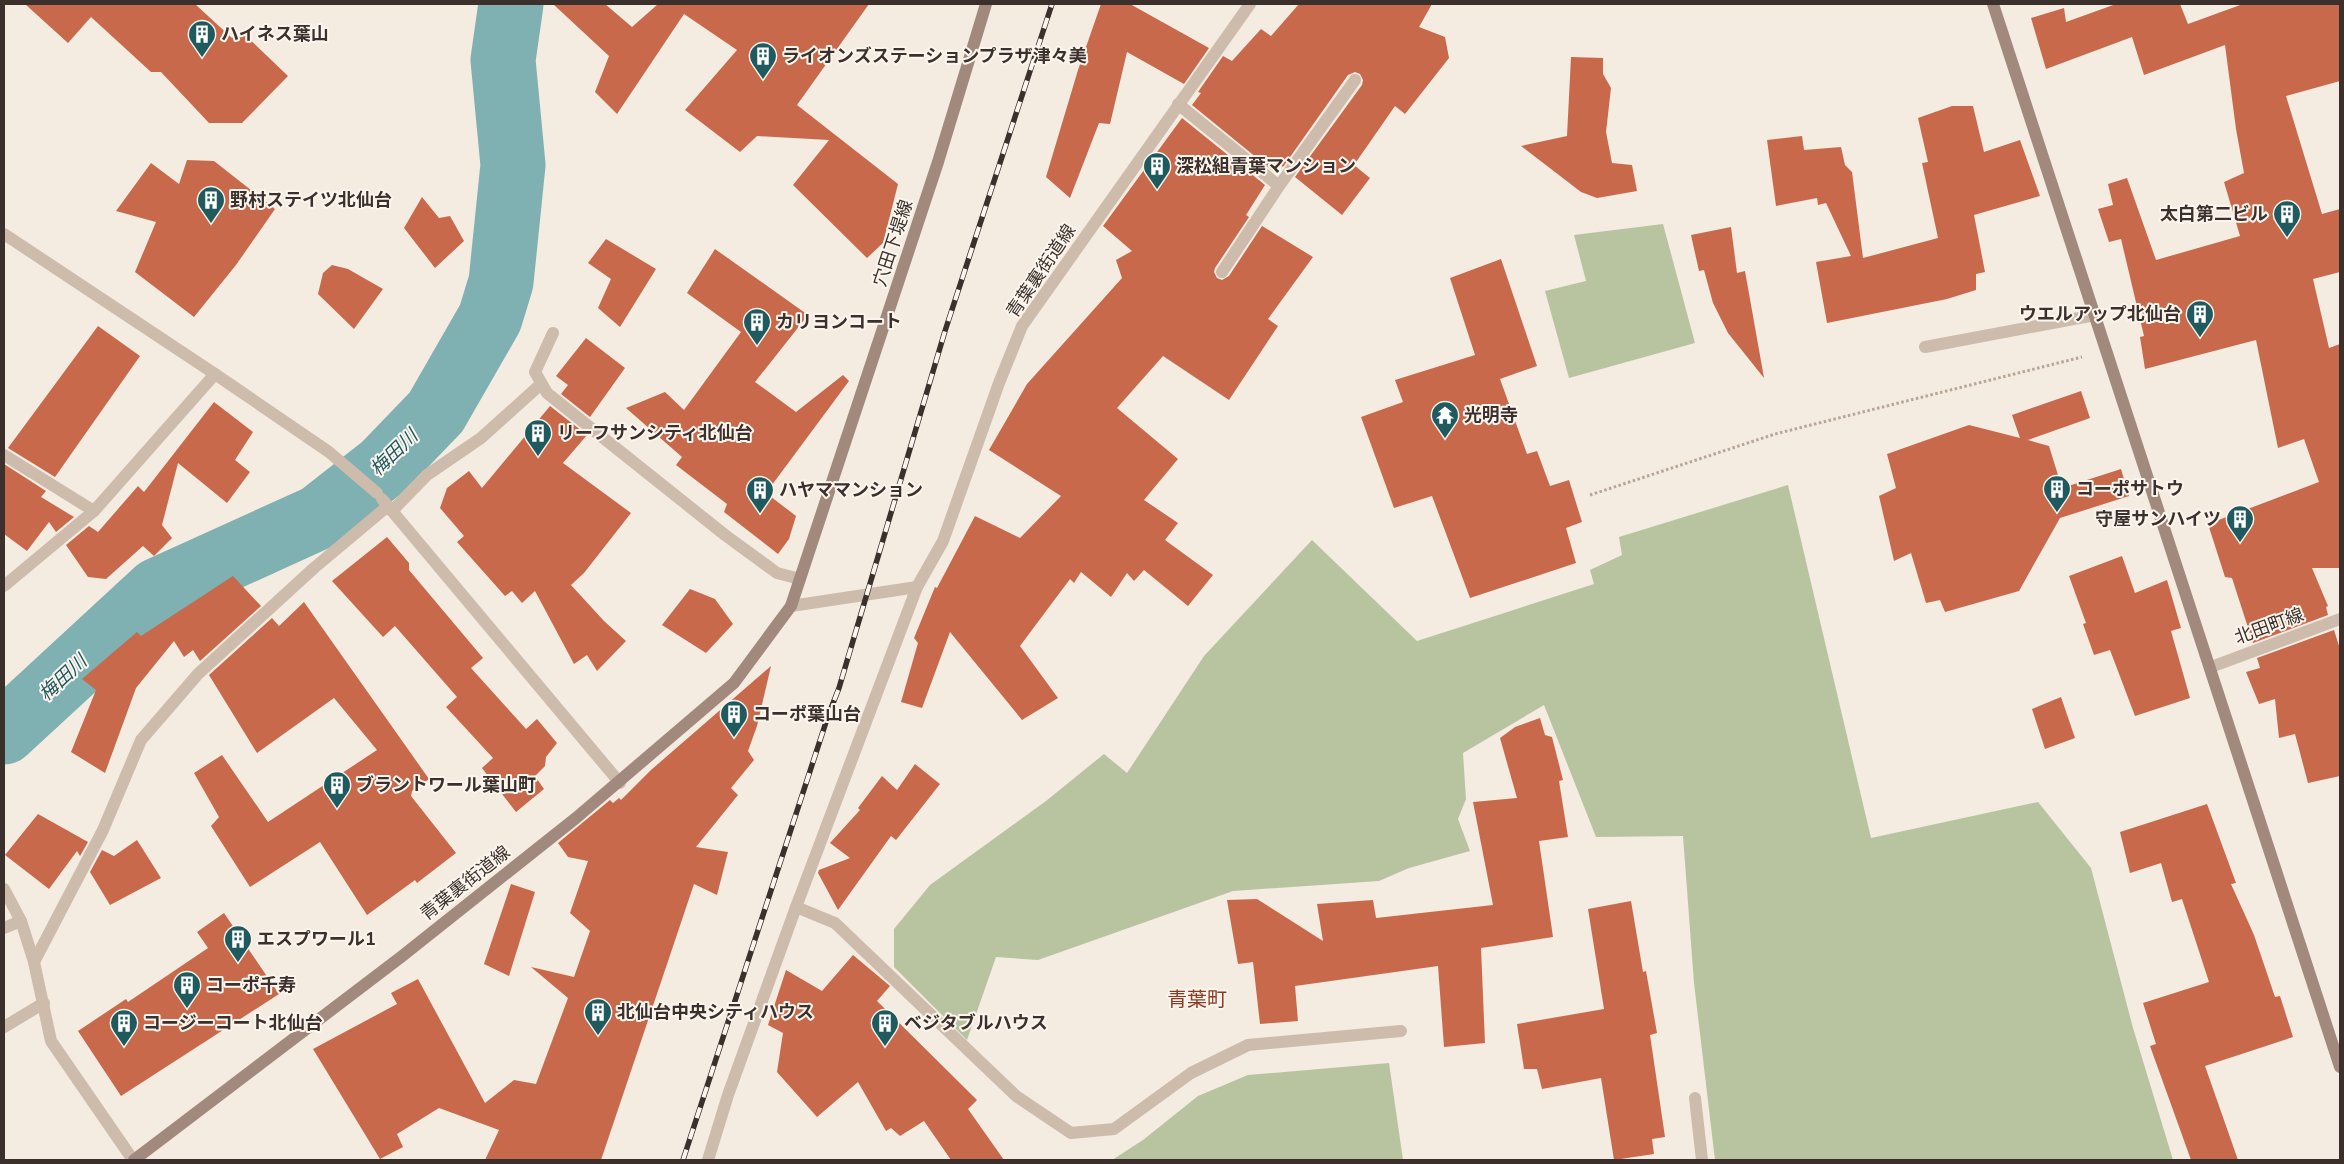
<svg xmlns="http://www.w3.org/2000/svg" width="2344" height="1164" font-family="'Nunito Sans','Noto Sans JP',sans-serif">
<rect width="100%" height="100%" fill="#f4ebe1"/>
<g fill="#b8c4a0">
<path d="M 1663,224 L 1695,343 L 1569,378 L 1545,291 L 1586,281 L 1574,235 Z"/>
<path d="M 1788,485 L 1871,838 L 2038,802 L 2091,868 L 2133,1028 L 2173,1160 L 1715,1160 L 1694,983 L 1683,836 L 1596,837 L 1544,705 L 1463,753 L 1466,799 L 1458,819 L 1470,851 L 1409,868 L 1379,881 L 1233,891 L 1038,960 L 996,957 L 967,1040 L 894,967 L 894,929 L 930,885 L 1046,801 L 1104,754 L 1127,773 L 1204,656 L 1312,540 L 1417,641 L 1594,584 L 1590,570 L 1622,555 L 1619,537 Z"/>
<path d="M 1389,1063 L 1403,1160 L 1112,1160 L 1143,1140 L 1198,1096 L 1248,1075 Z"/>
</g>
<g fill="none" stroke-linecap="round" stroke-linejoin="round">
<path stroke="#7fb0b2" stroke-width="65" d="M 4,732 L 158,590 L 319,517 L 384,466 L 436,412 L 490,318 L 501,282 L 513,165 L 503,60 L 511,4"/>
</g>
<g fill="#c8694b">
<path d="M 25,4 L 195,4 L 232,38 L 241,31 L 288,76 L 242,123 L 209,123 L 161,72 L 151,72 L 91,17 L 68,43 Z"/>
<path d="M 553,4 L 605,4 L 632,27 L 658,4 L 869,4 L 797,105 L 898,184 L 883,243 L 867,258 L 793,185 L 829,140 L 757,136 L 740,152 L 685,110 L 737,50 L 684,14 L 617,114 L 595,92 L 609,56 Z"/>
<path d="M 1101,4 L 1130,4 L 1209,48 L 1184,84 L 1127,52 L 1110,124 L 1099,123 L 1070,198 L 1046,177 L 1078,70 Z"/>
<path d="M 1299,4 L 1432,4 L 1419,27 L 1445,37 L 1449,58 L 1405,114 L 1395,106 L 1354,165 L 1370,178 L 1342,215 L 1295,177 L 1362,85 L 1363,80 L 1360,74 L 1355,72 L 1348,75 L 1283,167 L 1279,164 L 1274,172 L 1192,105 L 1201,93 L 1198,92 L 1223,56 L 1232,61 L 1261,29 L 1271,36 Z"/>
<path d="M 2116,4 L 2180,4 L 2188,24 L 2243,4 L 2340,4 L 2340,81 L 2286,96 L 2322,214 L 2340,209 L 2340,272 L 2313,279 L 2329,348 L 2340,344 L 2340,568 L 2312,568 L 2328,606 L 2326,607 L 2328,615 L 2253,643 L 2232,578 L 2225,577 L 2208,524 L 2319,482 L 2304,439 L 2278,448 L 2256,340 L 2145,369 L 2140,337 L 2144,336 L 2121,239 L 2109,242 L 2098,209 L 2113,205 L 2108,184 L 2127,178 L 2156,260 L 2240,236 L 2224,182 L 2244,173 L 2236,129 L 2225,45 L 2144,75 L 2132,37 L 2046,69 L 2031,18 L 2064,8 L 2066,22 Z"/>
<path d="M 1571,57 L 1603,58 L 1603,74 L 1611,88 L 1606,132 L 1612,163 L 1632,165 L 1637,191 L 1597,198 L 1581,192 L 1521,146 L 1567,136 Z"/>
<path d="M 1952,106 L 1973,106 L 1984,152 L 2020,140 L 2040,196 L 1974,215 L 1985,272 L 1976,274 L 1976,290 L 1947,299 L 1827,323 L 1816,262 L 1851,256 L 1826,203 L 1818,205 L 1817,198 L 1776,206 L 1767,140 L 1802,136 L 1804,150 L 1841,147 L 1845,165 L 1852,172 L 1863,258 L 1938,238 L 1922,163 L 1928,162 L 1918,118 Z"/>
<path d="M 1182,118 L 1265,185 L 1246,215 L 1249,217 L 1215,268 L 1214,272 L 1217,278 L 1222,280 L 1229,276 L 1262,226 L 1313,257 L 1268,319 L 1278,326 L 1229,400 L 1163,356 L 1117,408 L 1178,459 L 1144,500 L 1178,523 L 1165,540 L 1213,575 L 1188,606 L 1144,570 L 1134,581 L 1127,573 L 1111,597 L 1081,572 L 1074,583 L 1070,579 L 1020,646 L 1058,698 L 1022,720 L 950,632 L 922,708 L 901,702 L 918,643 L 914,638 L 935,587 L 937,588 L 975,516 L 1020,538 L 1061,496 L 989,450 L 1027,384 L 1122,278 L 1116,260 L 1132,251 L 1103,226 Z"/>
<path d="M 187,160 L 214,161 L 275,209 L 236,265 L 194,317 L 135,272 L 156,222 L 116,211 L 151,163 L 179,184 Z"/>
<path d="M 422,197 L 439,218 L 450,216 L 464,241 L 435,268 L 404,228 Z"/>
<path d="M 1731,227 L 1737,273 L 1745,271 L 1764,378 L 1728,333 L 1713,303 L 1704,270 L 1699,271 L 1691,235 Z"/>
<path d="M 606,239 L 656,269 L 620,327 L 598,308 L 611,279 L 588,263 Z"/>
<path d="M 715,249 L 808,315 L 755,382 L 796,412 L 843,375 L 849,381 L 766,493 L 796,516 L 789,539 L 778,554 L 724,512 L 727,504 L 676,465 L 682,457 L 626,408 L 665,392 L 684,410 L 741,332 L 687,293 Z"/>
<path d="M 1501,259 L 1537,366 L 1500,379 L 1527,454 L 1537,451 L 1550,486 L 1569,480 L 1582,522 L 1566,528 L 1576,563 L 1470,598 L 1432,496 L 1394,508 L 1361,417 L 1403,402 L 1395,380 L 1475,355 L 1450,278 Z"/>
<path d="M 332,265 L 348,269 L 383,289 L 354,329 L 318,294 L 323,273 Z"/>
<path d="M 98,326 L 140,356 L 55,477 L 8,448 Z"/>
<path d="M 586,338 L 625,368 L 590,417 L 561,394 L 568,385 L 556,376 Z"/>
<path d="M 2081,391 L 2090,418 L 2028,440 L 2049,446 L 2062,488 L 2121,469 L 2129,496 L 2060,518 L 2019,591 L 1945,612 L 1940,600 L 1926,603 L 1911,553 L 1894,561 L 1879,496 L 1896,488 L 1887,454 L 1969,425 L 2020,438 L 2012,415 Z"/>
<path d="M 214,402 L 253,432 L 235,460 L 250,472 L 227,503 L 178,463 L 162,525 L 172,538 L 154,556 L 143,546 L 106,579 L 88,577 L 66,545 L 89,526 L 98,532 L 138,486 L 144,492 Z"/>
<path d="M 550,406 L 587,435 L 563,463 L 631,513 L 584,573 L 571,585 L 604,621 L 626,641 L 597,671 L 587,655 L 574,664 L 535,591 L 522,603 L 512,591 L 505,596 L 457,542 L 464,536 L 440,508 L 447,488 L 469,471 L 482,488 Z"/>
<path d="M 4,464 L 46,491 L 41,497 L 74,517 L 56,532 L 49,522 L 27,551 L 4,534 Z"/>
<path d="M 387,537 L 409,563 L 409,570 L 483,658 L 471,668 L 526,729 L 537,719 L 557,743 L 546,757 L 545,766 L 535,776 L 544,789 L 516,812 L 482,768 L 493,758 L 446,707 L 457,697 L 395,626 L 383,637 L 332,581 Z"/>
<path d="M 2122,556 L 2135,593 L 2167,580 L 2181,628 L 2171,631 L 2190,698 L 2135,716 L 2110,650 L 2094,655 L 2083,624 L 2086,623 L 2069,576 Z"/>
<path d="M 233,576 L 261,606 L 200,661 L 193,650 L 184,657 L 174,641 L 136,688 L 105,773 L 71,752 L 96,690 L 82,679 L 137,632 L 141,636 Z"/>
<path d="M 690,589 L 715,599 L 733,624 L 706,653 L 662,625 Z"/>
<path d="M 304,602 L 429,779 L 412,791 L 411,796 L 456,853 L 417,883 L 415,880 L 367,915 L 320,842 L 250,887 L 211,826 L 219,817 L 194,773 L 222,755 L 268,822 L 377,750 L 334,698 L 257,753 L 209,675 L 272,618 L 279,626 Z"/>
<path d="M 2334,630 L 2340,649 L 2340,776 L 2308,783 L 2295,734 L 2279,738 L 2275,699 L 2259,704 L 2246,672 L 2260,668 L 2257,658 Z"/>
<path d="M 771,666 L 757,726 L 748,751 L 754,760 L 731,788 L 738,795 L 696,847 L 728,852 L 717,895 L 694,884 L 601,1160 L 485,1160 L 499,1130 L 439,1108 L 397,1134 L 403,1147 L 380,1159 L 313,1049 L 397,1004 L 391,993 L 418,979 L 485,1103 L 514,1080 L 536,1084 L 568,998 L 531,967 L 574,977 L 590,931 L 570,913 L 588,861 L 568,857 L 558,843 L 610,800 L 613,803 L 619,798 L 621,800 L 651,770 Z"/>
<path d="M 2061,697 L 2075,738 L 2045,749 L 2032,709 Z"/>
<path d="M 1540,718 L 1545,735 L 1552,737 L 1563,780 L 1559,781 L 1568,837 L 1539,841 L 1553,937 L 1481,948 L 1485,1043 L 1444,1047 L 1438,966 L 1295,986 L 1298,1021 L 1260,1024 L 1253,962 L 1238,964 L 1227,900 L 1257,899 L 1323,941 L 1317,904 L 1373,900 L 1376,918 L 1493,905 L 1473,802 L 1517,798 L 1500,738 L 1515,727 Z"/>
<path d="M 915,764 L 940,784 L 896,840 L 891,836 L 838,910 L 818,873 L 819,870 L 850,858 L 830,843 L 860,810 L 858,808 L 882,776 L 897,790 Z"/>
<path d="M 2207,804 L 2236,883 L 2231,884 L 2254,935 L 2275,997 L 2280,996 L 2293,1037 L 2205,1066 L 2238,1160 L 2191,1160 L 2150,1046 L 2156,1044 L 2143,1003 L 2209,982 L 2182,899 L 2172,902 L 2161,863 L 2130,873 L 2120,832 Z"/>
<path d="M 38,814 L 88,842 L 80,856 L 77,851 L 49,889 L 5,855 Z"/>
<path d="M 137,840 L 161,878 L 110,905 L 90,872 L 102,850 L 114,856 Z"/>
<path d="M 511,884 L 535,892 L 509,976 L 484,964 Z"/>
<path d="M 1631,901 L 1643,972 L 1646,971 L 1657,1033 L 1650,1035 L 1665,1137 L 1652,1139 L 1654,1154 L 1614,1160 L 1601,1078 L 1542,1089 L 1537,1069 L 1524,1069 L 1517,1024 L 1604,1009 L 1588,909 Z"/>
<path d="M 224,913 L 279,994 L 121,1096 L 78,1031 L 126,999 L 128,1002 L 208,948 L 197,932 Z"/>
<path d="M 853,955 L 890,986 L 877,1001 L 977,1100 L 968,1109 L 1004,1160 L 951,1160 L 924,1121 L 900,1136 L 891,1128 L 886,1131 L 858,1082 L 817,1117 L 777,1072 L 783,1033 L 768,1025 L 786,970 L 822,991 Z"/>
</g>
<g fill="none" stroke-linecap="round" stroke-linejoin="round">
<path stroke="#b9a596" stroke-width="3" stroke-dasharray="2.5 2.5" stroke-linecap="butt" d="M 1590,495 L 1775,434 L 2082,357"/>
<g stroke="#cdbbac" stroke-width="12">
<path d="M 1178,104 L 1279,186"/>
<path d="M 4,234 L 215,374"/>
<path d="M 1222,272 L 1279,186 L 1355,80"/>
<path d="M 553,333 L 535,372 L 547,393 L 725,535 L 777,573 L 800,579"/>
<path d="M 1925,347 L 2095,315"/>
<path d="M 4,455 L 94,511"/>
<path d="M 382,499 L 620,783"/>
<path d="M 392,511 L 427,475 L 481,438 L 541,384"/>
<path d="M 917,587 L 796,907 L 835,923 L 1016,1096 L 1071,1133 L 1114,1129 L 1191,1073 L 1248,1045 L 1401,1031"/>
<path d="M 4,928 L 21,921"/>
<path d="M 34,962 L 103,830 L 141,740 L 198,674 L 314,568 L 388,506"/>
<path d="M 4,1027 L 44,1003"/>
<path d="M 1695,1098 L 1702,1160"/>
<path d="M 708,1160 L 728,1095 L 796,907"/>
</g>
<g stroke="#cdbbac" stroke-width="12">
<path d="M 4,586 L 94,511 L 215,374 L 329,452 L 377,493"/>
<path d="M 791,606 L 917,587 L 943,541 L 999,383 L 1022,326 L 1250,4"/>
<path d="M 2211,667 L 2340,619"/>
<path d="M 4,889 L 21,921 L 34,962 L 51,1041 L 133,1160"/>
</g>
<g stroke="#a18a7d" stroke-width="12">
<path d="M 1993,4 L 2340,1067"/>
<path d="M 134,1160 L 401,957 L 576,818 L 734,683 L 791,606 L 938,162 L 986,4"/>
</g>
<g stroke="#3b302b" stroke-width="5.5">
<path id="rail" d="M 683,1160 L 828,716 L 839,688 L 945,331 L 1052,4"/>
</g>
<use href="#rail" stroke="#fbf5ee" stroke-width="4" stroke-dasharray="11" stroke-linecap="butt"/>
</g>
<defs>
<g id="building-pin" transform="scale(1.4375)"><path d="M0 17L-7.5 6A9.5 9.5 0 1 1 7.5 6Z" fill="#1f5a5e" stroke="#fbf5ee"/><path d="M-4-6H4V6H1V3H-1V6H-4ZM-2.5-4.3h1.7v1.8h-1.7ZM.8-4.3h1.7v1.8H.8ZM-2.5-1h1.7V.8h-1.7ZM.8-1h1.7V.8H.8Z" fill="#fff"/></g>
<g id="temple-pin" transform="scale(1.4375)"><path d="M0 17L-7.5 6A9.5 9.5 0 1 1 7.5 6Z" fill="#1f5a5e" stroke="#fbf5ee"/><path d="M0-6L5-2H3V0L6.5 2.5H4V6H1.5V3h-3V6H-4V2.5H-6.5L-3 0V-2H-5Z" fill="#fff"/></g>
</defs>
<g fill-rule="evenodd">
<use href="#building-pin" x="202" y="34"/>
<use href="#building-pin" x="763" y="56"/>
<use href="#building-pin" x="1157" y="166"/>
<use href="#building-pin" x="211" y="200"/>
<use href="#building-pin" x="2287" y="214"/>
<use href="#building-pin" x="2200" y="314"/>
<use href="#building-pin" x="757" y="322"/>
<use href="#temple-pin" x="1445" y="415"/>
<use href="#building-pin" x="538" y="433"/>
<use href="#building-pin" x="2057" y="489"/>
<use href="#building-pin" x="760" y="490"/>
<use href="#building-pin" x="2240" y="519"/>
<use href="#building-pin" x="734" y="714"/>
<use href="#building-pin" x="337" y="785"/>
<use href="#building-pin" x="238" y="939"/>
<use href="#building-pin" x="187" y="985"/>
<use href="#building-pin" x="598" y="1012"/>
<use href="#building-pin" x="124" y="1023"/>
<use href="#building-pin" x="885" y="1023"/>
</g>
<g text-anchor="middle" dominant-baseline="central" stroke-width="4" stroke-linejoin="round" paint-order="stroke">
<g font-size="18" font-weight="bold" fill="#3b302b" stroke="#fbf5ee" text-anchor="start">
<text x="221" y="34">ハイネス葉山</text>
<text x="782" y="56">ライオンズステーションプラザ津々美</text>
<text x="1176" y="166">深松組青葉マンション</text>
<text x="230" y="200">野村ステイツ北仙台</text>
<text x="2268" y="214" text-anchor="end">太白第二ビル</text>
<text x="2181" y="314" text-anchor="end">ウエルアップ北仙台</text>
<text x="776" y="322">カリヨンコート</text>
<text x="1464" y="415">光明寺</text>
<text x="557" y="433">リーフサンシティ北仙台</text>
<text x="2076" y="489">コーポサトウ</text>
<text x="779" y="490">ハヤママンション</text>
<text x="2221" y="519" text-anchor="end">守屋サンハイツ</text>
<text x="753" y="714">コーポ葉山台</text>
<text x="356" y="785">ブラントワール葉山町</text>
<text x="257" y="939">エスプワール1</text>
<text x="206" y="985">コーポ千寿</text>
<text x="617" y="1012">北仙台中央シティハウス</text>
<text x="143" y="1023">コージーコート北仙台</text>
<text x="904" y="1023">ベジタブルハウス</text>
</g>
<g font-size="18" fill="#3b302b" stroke="#fbf5ee">
<text transform="translate(893 243) rotate(-72)">穴田下堤線</text>
<text transform="translate(1041 271) rotate(-56)">青葉裏街道線</text>
<text transform="translate(2269 626) rotate(-20)">北田町線</text>
<text transform="translate(465 883) rotate(-38)">青葉裏街道線</text>
</g>
<g font-size="19" font-style="italic" fill="#1f5a5e" stroke="#fbf5ee">
<text transform="translate(394 453) rotate(-44)">梅田川</text>
<text transform="translate(63 678) rotate(-43)">梅田川</text>
</g>
<g font-size="20" fill="#8c3b22" stroke="#fbf5ee">
<text x="1197" y="999">青葉町</text>
</g>
</g>
<rect width="2344" height="1164" fill="none" stroke="#3b302b" stroke-width="10"/>
</svg>
